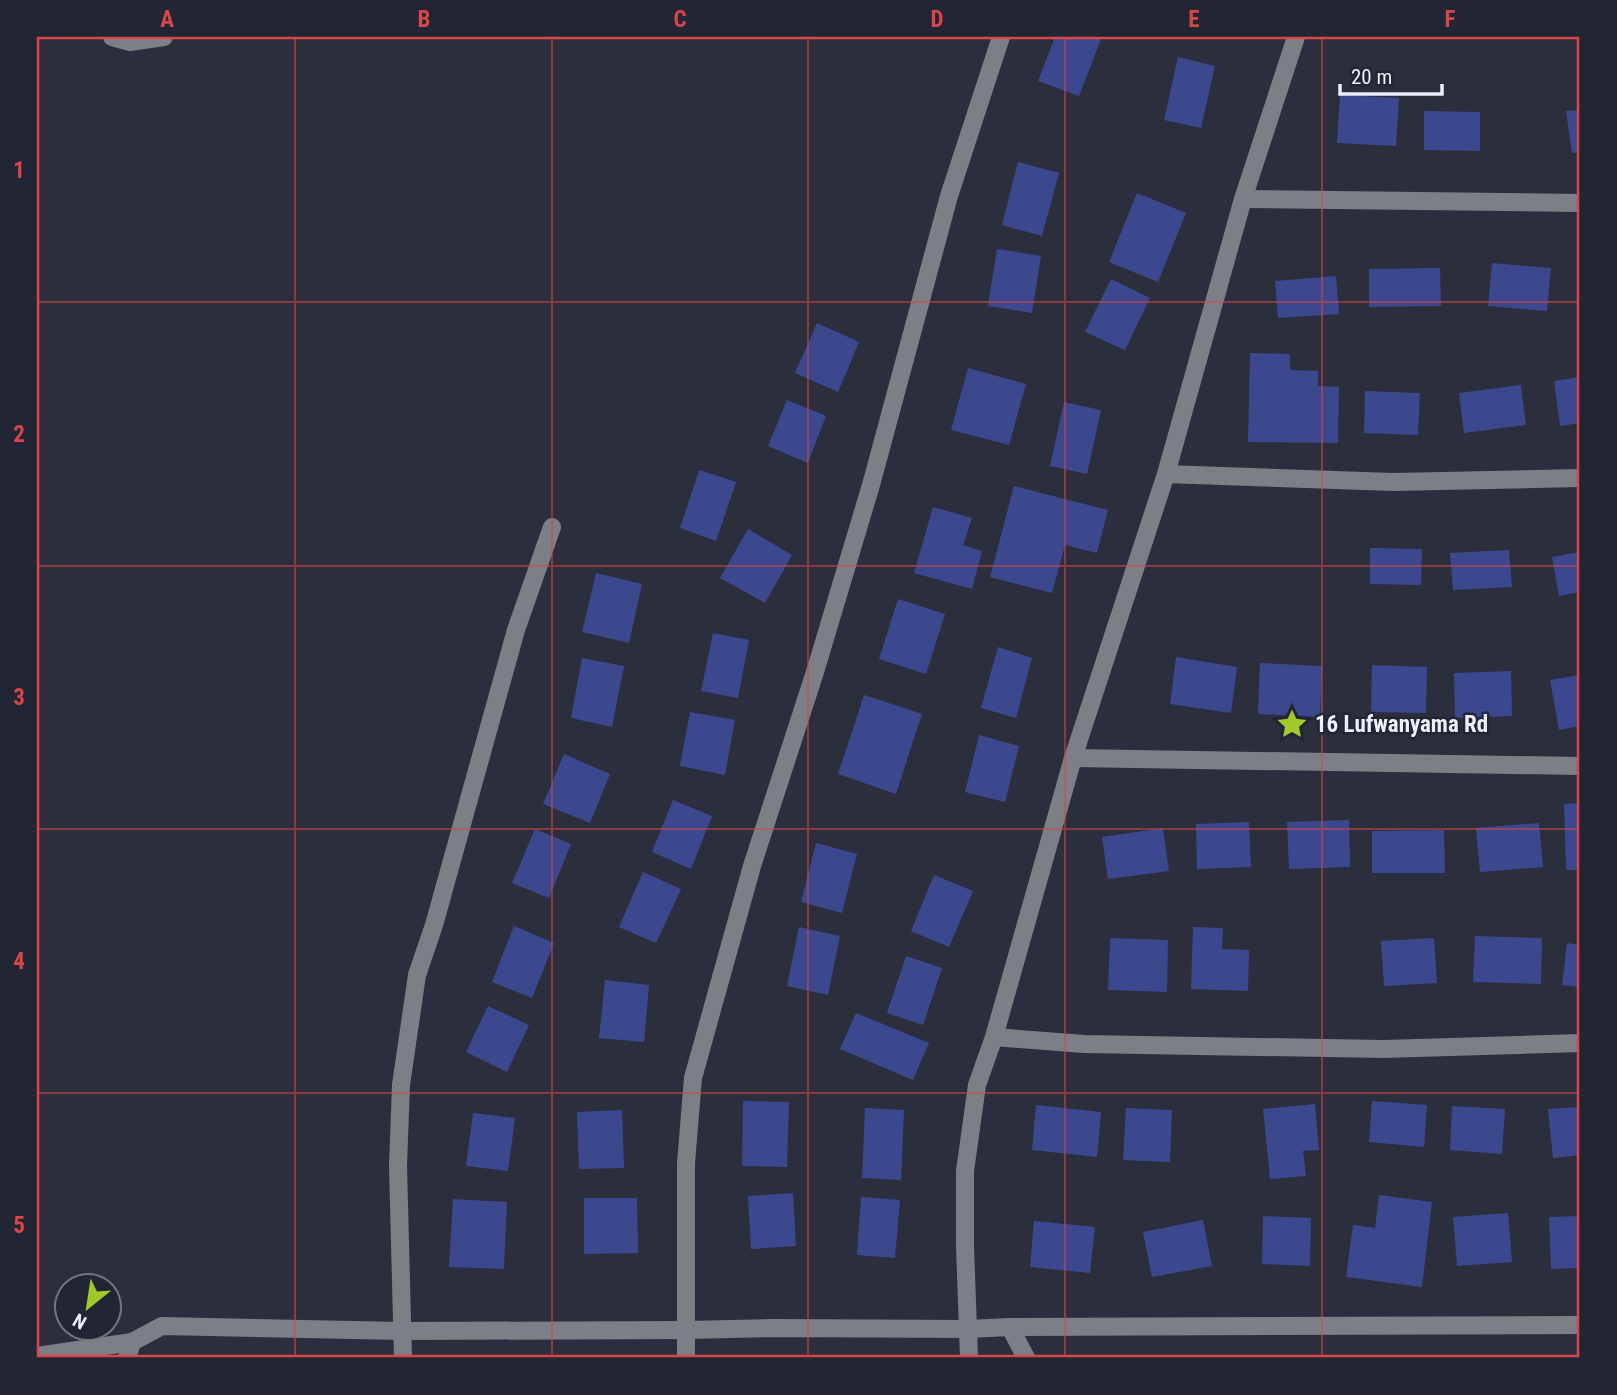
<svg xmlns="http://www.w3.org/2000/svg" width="1617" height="1395" font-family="'Roboto Condensed',sans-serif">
<rect width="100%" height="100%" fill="#2b2f3d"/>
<g fill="#3c488e">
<path d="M 1055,37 L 1095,37 L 1101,39 L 1079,96 L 1038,81 Z"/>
<path d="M 1178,57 L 1215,66 L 1201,128 L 1164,120 Z"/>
<path d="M 1340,95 L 1399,98 L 1396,146 L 1337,143 Z"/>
<path d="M 1580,110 L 1580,152 L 1572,153 L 1566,111 Z"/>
<path d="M 1424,111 L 1480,112 L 1480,151 L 1424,150 Z"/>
<path d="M 1018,162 L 1059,173 L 1042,236 L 1002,225 Z"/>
<path d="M 1137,193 L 1186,213 L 1158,282 L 1109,262 Z"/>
<path d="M 997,249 L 1041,256 L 1032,313 L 988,306 Z"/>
<path d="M 1492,263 L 1551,268 L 1547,311 L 1488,306 Z"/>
<path d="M 1440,268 L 1441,306 L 1369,307 L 1369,269 Z"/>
<path d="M 1336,276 L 1339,314 L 1278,318 L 1275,281 Z"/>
<path d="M 1111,279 L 1150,298 L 1125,350 L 1085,332 Z"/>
<path d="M 817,323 L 859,342 L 838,392 L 795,373 Z"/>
<path d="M 1250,353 L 1290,354 L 1290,370 L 1318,371 L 1318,386 L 1339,387 L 1338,443 L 1248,442 Z"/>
<path d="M 968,368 L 1026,384 L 1009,445 L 951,430 Z"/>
<path d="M 1580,377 L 1580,423 L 1560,426 L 1554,381 Z"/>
<path d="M 1521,385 L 1526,425 L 1464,433 L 1459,393 Z"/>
<path d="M 1365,391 L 1420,393 L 1418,435 L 1364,433 Z"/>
<path d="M 787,400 L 826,416 L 808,463 L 768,446 Z"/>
<path d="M 1064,402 L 1101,410 L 1087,474 L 1050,466 Z"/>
<path d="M 699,470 L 736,482 L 716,541 L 680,528 Z"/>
<path d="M 1014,486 L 1108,510 L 1097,553 L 1065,545 L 1052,593 L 990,577 Z"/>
<path d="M 933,507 L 972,518 L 963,545 L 982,551 L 972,589 L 914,573 Z"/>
<path d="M 748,529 L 792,555 L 765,603 L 720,578 Z"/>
<path d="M 1370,548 L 1422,549 L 1421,585 L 1370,584 Z"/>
<path d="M 1509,550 L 1512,587 L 1453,590 L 1450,553 Z"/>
<path d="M 1580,552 L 1580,592 L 1559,596 L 1552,557 Z"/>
<path d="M 596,573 L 642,584 L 629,643 L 582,632 Z"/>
<path d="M 898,599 L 945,614 L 926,674 L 879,659 Z"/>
<path d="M 713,633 L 749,640 L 738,698 L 701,691 Z"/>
<path d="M 998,647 L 1032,658 L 1016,718 L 981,708 Z"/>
<path d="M 1176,657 L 1237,667 L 1231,713 L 1170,704 Z"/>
<path d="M 582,658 L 624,666 L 612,727 L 571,718 Z"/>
<path d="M 1260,663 L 1322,666 L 1320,717 L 1258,714 Z"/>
<path d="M 1372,665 L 1427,667 L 1426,713 L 1371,712 Z"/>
<path d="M 1511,671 L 1512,716 L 1455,718 L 1454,673 Z"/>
<path d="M 1580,675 L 1580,726 L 1559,730 L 1550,680 Z"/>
<path d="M 864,695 L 922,714 L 896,794 L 838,774 Z"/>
<path d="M 690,712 L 735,720 L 725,775 L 680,766 Z"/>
<path d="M 979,735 L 1019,746 L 1005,802 L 965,792 Z"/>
<path d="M 564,754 L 610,774 L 590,823 L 543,804 Z"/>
<path d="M 673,800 L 712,816 L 691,869 L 652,852 Z"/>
<path d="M 1580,803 L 1580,870 L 1566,870 L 1564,804 Z"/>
<path d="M 1349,820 L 1350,867 L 1289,869 L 1287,822 Z"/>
<path d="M 1249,822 L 1251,867 L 1197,869 L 1196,824 Z"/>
<path d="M 1539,823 L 1543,867 L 1480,872 L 1476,828 Z"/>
<path d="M 1163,828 L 1169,871 L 1108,879 L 1102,837 Z"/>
<path d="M 535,829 L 571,844 L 549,898 L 512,883 Z"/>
<path d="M 1444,830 L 1445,873 L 1372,873 L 1372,831 Z"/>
<path d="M 816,843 L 857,854 L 842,913 L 801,902 Z"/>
<path d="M 643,872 L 681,889 L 656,943 L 619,927 Z"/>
<path d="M 934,875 L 973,891 L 949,947 L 911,931 Z"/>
<path d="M 514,926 L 554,943 L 532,998 L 492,982 Z"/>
<path d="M 799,927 L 840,936 L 828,995 L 787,986 Z"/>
<path d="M 1193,927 L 1223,928 L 1222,949 L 1249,950 L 1248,991 L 1191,989 Z"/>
<path d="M 1475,936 L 1542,938 L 1541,984 L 1473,982 Z"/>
<path d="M 1110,938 L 1168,940 L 1167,992 L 1108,990 Z"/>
<path d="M 1434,938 L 1437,983 L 1384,986 L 1381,941 Z"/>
<path d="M 1567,943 L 1580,945 L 1580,987 L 1562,985 Z"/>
<path d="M 906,956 L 942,968 L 923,1025 L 887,1013 Z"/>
<path d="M 605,980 L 649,985 L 644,1042 L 599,1038 Z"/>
<path d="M 488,1006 L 529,1025 L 507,1072 L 466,1052 Z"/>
<path d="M 856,1013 L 929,1043 L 913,1080 L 840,1049 Z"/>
<path d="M 743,1101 L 789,1102 L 787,1167 L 742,1166 Z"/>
<path d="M 1372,1101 L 1427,1105 L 1424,1147 L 1369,1142 Z"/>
<path d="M 1315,1104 L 1319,1150 L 1303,1151 L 1306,1176 L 1270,1179 L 1263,1109 Z"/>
<path d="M 1036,1105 L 1101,1112 L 1097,1157 L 1032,1150 Z"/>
<path d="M 1452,1106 L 1505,1109 L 1502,1154 L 1450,1150 Z"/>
<path d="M 1580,1107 L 1580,1155 L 1553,1158 L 1548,1109 Z"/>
<path d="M 865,1108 L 904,1110 L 901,1180 L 862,1178 Z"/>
<path d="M 1126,1108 L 1172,1110 L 1170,1162 L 1123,1160 Z"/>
<path d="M 622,1110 L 624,1168 L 579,1169 L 577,1112 Z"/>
<path d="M 473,1113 L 515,1118 L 508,1171 L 466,1166 Z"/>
<path d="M 793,1193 L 796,1246 L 751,1249 L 748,1196 Z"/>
<path d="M 1379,1195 L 1432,1202 L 1422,1287 L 1346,1277 L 1353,1225 L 1375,1228 Z"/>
<path d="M 861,1197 L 900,1200 L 895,1258 L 857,1255 Z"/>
<path d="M 584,1198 L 637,1198 L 638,1253 L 584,1254 Z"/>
<path d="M 453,1199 L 507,1202 L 504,1269 L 449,1267 Z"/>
<path d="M 1508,1213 L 1512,1262 L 1457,1266 L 1453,1217 Z"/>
<path d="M 1263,1216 L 1311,1218 L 1310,1266 L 1262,1264 Z"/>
<path d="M 1580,1216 L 1580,1268 L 1551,1269 L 1549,1217 Z"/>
<path d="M 1203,1220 L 1212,1266 L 1152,1277 L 1143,1232 Z"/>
<path d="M 1034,1221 L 1095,1227 L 1090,1273 L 1030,1267 Z"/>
</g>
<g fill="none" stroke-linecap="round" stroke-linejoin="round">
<g stroke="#7d7f87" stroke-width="18">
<path d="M 112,37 L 130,42 L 164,37"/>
<path d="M 1243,199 L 1580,203"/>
<path d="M 1166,474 L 1393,482 L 1580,478"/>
<path d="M 1073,758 L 1580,766"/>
<path d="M 994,1037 L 1084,1044 L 1383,1049 L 1580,1043"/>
<path d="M 1010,1327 L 1026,1358"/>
<path d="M 37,1356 L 132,1342"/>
<path d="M 127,1358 L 132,1342 L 162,1326 L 403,1331 L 686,1330 L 773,1328 L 968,1329 L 1010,1327 L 1580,1325"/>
<path d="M 403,1358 L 398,1166 L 401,1085 L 417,975 L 434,925 L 516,630 L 552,527"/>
<path d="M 686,1358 L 686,1163 L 693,1078 L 752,866 L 815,672 L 871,485 L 949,196 L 1001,37"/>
<path d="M 969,1358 L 965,1246 L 965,1171 L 977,1085 L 994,1037 L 1073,758 L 1166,474 L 1243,199 L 1296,37"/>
</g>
</g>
<path fill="none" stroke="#d94647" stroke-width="2" stroke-opacity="0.55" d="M 295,37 L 295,1358M 552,37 L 552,1358M 808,37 L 808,1358M 1065,37 L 1065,1358M 1322,37 L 1322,1358M 37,302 L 1580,302M 37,566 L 1580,566M 37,829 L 1580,829M 37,1093 L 1580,1093"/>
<defs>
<g id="sight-bare" transform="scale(2.415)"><path d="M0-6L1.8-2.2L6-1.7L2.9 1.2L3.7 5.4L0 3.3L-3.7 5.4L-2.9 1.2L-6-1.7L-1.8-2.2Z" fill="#a1c92b" stroke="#222533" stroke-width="2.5" paint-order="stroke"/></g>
</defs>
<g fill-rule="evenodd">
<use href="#sight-bare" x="1292" y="724"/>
</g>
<g text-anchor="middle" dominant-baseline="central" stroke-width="5" stroke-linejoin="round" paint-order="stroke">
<g font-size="23" font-weight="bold" fill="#eceef8" stroke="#222533" text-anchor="start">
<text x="1315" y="724">16 Lufwanyama Rd</text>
</g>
</g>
<rect width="1617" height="1395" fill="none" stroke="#222533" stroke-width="77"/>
<g transform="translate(88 1307) rotate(210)"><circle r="33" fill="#222533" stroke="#737582" stroke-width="2"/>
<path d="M0-5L12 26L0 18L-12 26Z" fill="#a1c92b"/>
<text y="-10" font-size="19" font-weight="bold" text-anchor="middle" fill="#eceef8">N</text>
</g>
<path d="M1340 84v10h102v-10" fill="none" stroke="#eceef8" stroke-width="3.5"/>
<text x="1351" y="84" font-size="21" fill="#eceef8" stroke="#222533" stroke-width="5" paint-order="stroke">20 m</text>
<rect x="38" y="38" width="1540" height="1318" fill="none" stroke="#d94647" stroke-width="2.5"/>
<g font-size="23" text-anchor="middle" font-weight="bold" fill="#d94647">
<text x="167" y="27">A</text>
<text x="424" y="27">B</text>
<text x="680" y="27">C</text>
<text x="937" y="27">D</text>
<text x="1194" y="27">E</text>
<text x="1450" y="27">F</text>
<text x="19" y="178">1</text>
<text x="19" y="442">2</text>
<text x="19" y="705">3</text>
<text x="19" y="969">4</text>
<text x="19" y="1233">5</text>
</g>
</svg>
